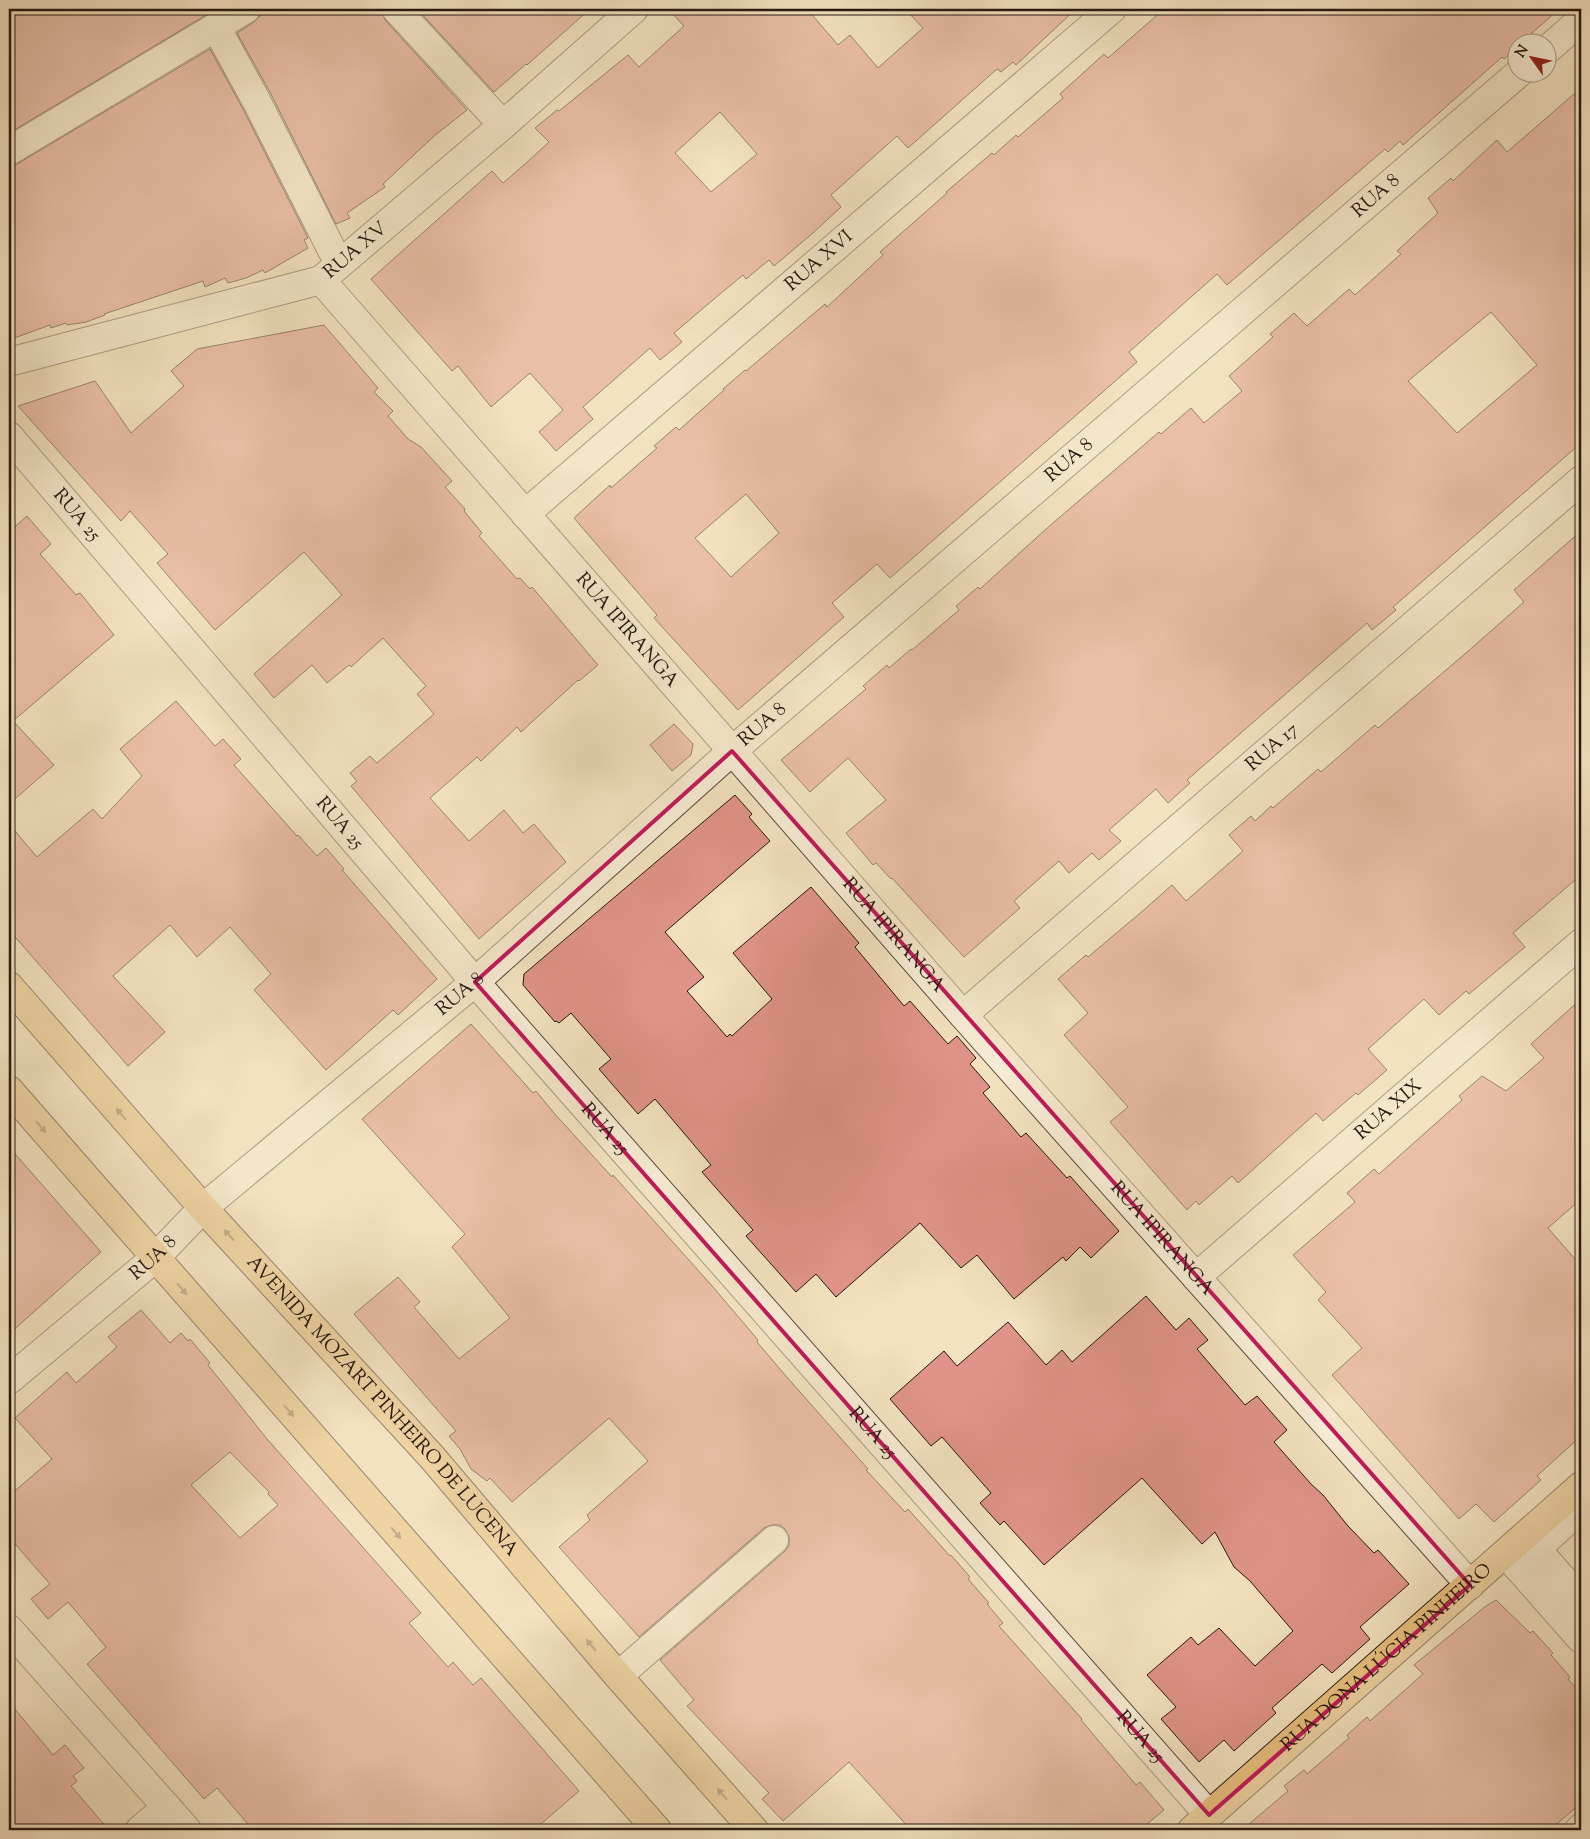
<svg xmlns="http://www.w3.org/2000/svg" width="1590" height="1839" font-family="'Sorts Mill Goudy',serif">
<rect width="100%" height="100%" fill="#f3e2bf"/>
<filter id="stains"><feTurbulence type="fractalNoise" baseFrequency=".004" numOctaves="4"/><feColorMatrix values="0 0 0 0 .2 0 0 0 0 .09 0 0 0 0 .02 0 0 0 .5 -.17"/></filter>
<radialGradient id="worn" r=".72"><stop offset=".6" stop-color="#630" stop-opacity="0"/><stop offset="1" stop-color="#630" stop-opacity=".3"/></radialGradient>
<g fill="#e09489" stroke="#261812" fill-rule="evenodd">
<path d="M 9,9 L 216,9 L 9,133 Z"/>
<path d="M 262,9 L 381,9 L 385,20 L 467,110 L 434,136 L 383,184 L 385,187 L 347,213 L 350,218 L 336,224 L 271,94 L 237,33 L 254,22 L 260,16 Z"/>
<path d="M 417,9 L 590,9 L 527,65 L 526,64 L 494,92 Z"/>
<path d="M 668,9 L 807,9 L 838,45 L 850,35 L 878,68 L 923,28 L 905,9 L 1076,9 L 1016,65 L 1013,62 L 1001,72 L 997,69 L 908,148 L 897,136 L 831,195 L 841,207 L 813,233 L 774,266 L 769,260 L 746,279 L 743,275 L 720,294 L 674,333 L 682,342 L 660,360 L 650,348 L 583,407 L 593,419 L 556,451 L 539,432 L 563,410 L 530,373 L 491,407 L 458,366 L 452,371 L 371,279 L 492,171 L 503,183 L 525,164 L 549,142 L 535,128 L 557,110 L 559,111 L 628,55 L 639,67 L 684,26 ZM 720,112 L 757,154 L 711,192 L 675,153 Z"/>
<path d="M 1164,9 L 1559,9 L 1522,42 L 1518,42 L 1518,46 L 1504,59 L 1502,57 L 1403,145 L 1400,141 L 1388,152 L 1385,149 L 1227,285 L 1217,274 L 1129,352 L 1137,362 L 890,578 L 877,564 L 832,603 L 844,617 L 738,710 L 654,618 L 657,615 L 574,518 L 610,485 L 611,488 L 657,448 L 654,446 L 676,427 L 679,430 L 724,390 L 723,389 L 745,370 L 746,371 L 825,304 L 827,307 L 883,255 L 880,252 L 947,193 L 946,192 L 992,153 L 994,155 L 1016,135 L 1018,137 L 1063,98 L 1060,94 L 1104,54 L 1108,58 ZM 746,494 L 779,533 L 731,577 L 695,538 Z"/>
<path d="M 210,49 L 243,109 L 308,238 L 304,240 L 308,248 L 265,273 L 263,270 L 246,278 L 228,283 L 225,278 L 205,287 L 203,281 L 104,314 L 105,315 L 86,322 L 67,325 L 66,323 L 51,328 L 50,325 L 9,340 L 9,167 L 17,164 Z"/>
<path d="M 1581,88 L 1581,443 L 1393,607 L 1396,610 L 1372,630 L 1367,623 L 1336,650 L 1187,780 L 1190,783 L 1168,803 L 1156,789 L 1109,830 L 1121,841 L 1099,860 L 1092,853 L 1069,873 L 1059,861 L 1014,901 L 1020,908 L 964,957 L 892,878 L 891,879 L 876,863 L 873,865 L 846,833 L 886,800 L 848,758 L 810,792 L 781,760 L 866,689 L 863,686 L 887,665 L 889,668 L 911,649 L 912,650 L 959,610 L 956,606 L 978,587 L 980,589 L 1046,529 L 1159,432 L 1161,434 L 1191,408 L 1204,423 L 1242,391 L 1229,376 L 1273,337 L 1270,334 L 1294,313 L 1307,326 L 1349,289 L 1355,295 L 1401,254 L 1397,251 L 1438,213 L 1428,198 L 1451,178 L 1453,181 L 1497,140 L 1507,152 ZM 1491,312 L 1537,365 L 1457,433 L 1408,381 Z"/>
<path d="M 324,325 L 378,388 L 374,392 L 393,411 L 388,416 L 408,439 L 421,447 L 452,481 L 445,487 L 465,509 L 464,511 L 482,533 L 479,536 L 517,579 L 520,578 L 530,589 L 532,587 L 598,665 L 579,681 L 578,680 L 521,732 L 517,727 L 481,761 L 477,757 L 430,798 L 469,841 L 504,810 L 523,833 L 534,824 L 566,862 L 479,939 L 351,786 L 357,781 L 350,773 L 370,756 L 377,763 L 434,714 L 417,694 L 426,686 L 383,638 L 351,667 L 349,665 L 327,683 L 312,665 L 274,698 L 254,674 L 342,595 L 304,552 L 215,630 L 157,563 L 168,554 L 130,511 L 121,521 L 18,406 L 95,381 L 131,433 L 184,386 L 171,371 L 197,349 Z"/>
<path d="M 27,516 L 51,544 L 40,554 L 76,595 L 80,593 L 114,635 L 13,721 L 54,765 L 9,804 L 9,532 Z"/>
<path d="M 1581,531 L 1581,875 L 1513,933 L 1525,947 L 1469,994 L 1466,991 L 1439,1015 L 1424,999 L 1368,1049 L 1387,1070 L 1358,1095 L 1356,1093 L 1323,1121 L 1316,1113 L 1238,1183 L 1232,1176 L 1199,1205 L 1196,1201 L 1187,1210 L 1110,1122 L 1128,1107 L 1064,1035 L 1088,1013 L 1058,979 L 1086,955 L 1088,957 L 1145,909 L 1172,885 L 1186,901 L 1243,851 L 1229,835 L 1251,816 L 1255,821 L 1271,806 L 1273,808 L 1318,769 L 1321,772 L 1375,725 L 1378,728 L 1466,653 L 1524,602 L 1514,590 Z"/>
<path d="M 176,701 L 215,746 L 223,739 L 241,759 L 234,765 L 297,836 L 298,835 L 317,856 L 326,848 L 344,869 L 342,870 L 437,979 L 398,1015 L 393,1010 L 326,1070 L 254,990 L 271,974 L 230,927 L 197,957 L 170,925 L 113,976 L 165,1032 L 128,1066 L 9,930 L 9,824 L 37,857 L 93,809 L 102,819 L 142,776 L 120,749 Z"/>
<path d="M 674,724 L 693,744 L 691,755 L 672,771 L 650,745 Z"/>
<path d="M 735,795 L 752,814 L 749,817 L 770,841 L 665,932 L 704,977 L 687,991 L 727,1037 L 730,1034 L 732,1036 L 772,999 L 733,953 L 811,887 L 859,943 L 855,947 L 904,1006 L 910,1001 L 948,1044 L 957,1036 L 976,1058 L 970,1064 L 990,1087 L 983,1093 L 1021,1137 L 1026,1133 L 1067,1178 L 1070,1176 L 1119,1231 L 1091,1258 L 1080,1247 L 1066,1261 L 1063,1257 L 1014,1299 L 977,1255 L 961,1268 L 920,1223 L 836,1297 L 816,1274 L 796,1292 L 746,1236 L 753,1230 L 702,1172 L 711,1165 L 655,1099 L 638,1114 L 599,1069 L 611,1059 L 571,1013 L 559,1023 L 556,1021 L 555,1022 L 523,985 L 524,974 Z"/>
<path d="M 1581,999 L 1581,1199 L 1548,1228 L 1581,1266 L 1581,1436 L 1537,1476 L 1541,1480 L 1494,1522 L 1476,1504 L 1459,1519 L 1332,1375 L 1362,1348 L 1318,1300 L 1326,1292 L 1293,1255 L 1355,1202 L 1347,1193 L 1374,1169 L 1379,1174 L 1462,1100 L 1459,1096 L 1482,1076 L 1506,1091 L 1544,1058 L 1531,1044 Z"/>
<path d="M 471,1024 L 533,1093 L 536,1091 L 554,1113 L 612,1177 L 613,1175 L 713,1287 L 758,1340 L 757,1342 L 785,1375 L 868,1469 L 866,1470 L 905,1512 L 908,1509 L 950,1556 L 951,1555 L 970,1577 L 968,1579 L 989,1603 L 987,1604 L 1003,1623 L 999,1626 L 1082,1719 L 1081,1720 L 1136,1785 L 1140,1782 L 1164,1810 L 1140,1830 L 911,1830 L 849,1762 L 783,1821 L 762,1799 L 769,1793 L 687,1706 L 694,1700 L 660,1660 L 784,1552 L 789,1546 L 789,1537 L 785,1529 L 780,1525 L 771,1525 L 764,1528 L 639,1637 L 559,1547 L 590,1520 L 587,1515 L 648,1461 L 609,1418 L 512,1502 L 490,1478 L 487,1481 L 471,1469 L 460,1449 L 449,1436 L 456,1431 L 354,1314 L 398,1277 L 420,1302 L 414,1307 L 459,1359 L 510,1318 L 452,1247 L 465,1234 L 362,1119 Z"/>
<path d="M 9,1147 L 101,1252 L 9,1334 Z"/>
<path d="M 1146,1296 L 1176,1330 L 1189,1318 L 1208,1340 L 1197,1349 L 1245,1405 L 1257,1396 L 1287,1430 L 1274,1442 L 1311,1484 L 1323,1495 L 1348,1526 L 1374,1553 L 1378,1550 L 1409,1584 L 1360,1627 L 1370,1639 L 1332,1673 L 1322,1664 L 1272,1708 L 1276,1713 L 1234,1751 L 1224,1740 L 1199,1762 L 1161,1719 L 1176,1707 L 1147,1675 L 1191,1637 L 1198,1645 L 1219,1628 L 1255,1666 L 1293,1631 L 1250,1581 L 1234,1567 L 1215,1532 L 1202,1544 L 1142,1478 L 1044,1565 L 1004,1521 L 1000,1525 L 980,1503 L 991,1493 L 942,1437 L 931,1446 L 890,1399 L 944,1351 L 957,1366 L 1008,1322 L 1046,1365 L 1062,1350 L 1072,1362 Z"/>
<path d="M 141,1310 L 170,1343 L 181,1333 L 188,1341 L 190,1339 L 210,1363 L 208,1365 L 267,1439 L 421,1613 L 409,1623 L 448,1667 L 453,1662 L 473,1685 L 481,1678 L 579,1791 L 534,1830 L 253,1830 L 217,1788 L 204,1799 L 87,1664 L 106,1647 L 68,1602 L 48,1619 L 31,1599 L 50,1584 L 9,1537 L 9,1496 L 52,1459 L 15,1418 L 67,1372 L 76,1383 L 117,1347 L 108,1337 ZM 230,1452 L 269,1492 L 268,1494 L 278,1505 L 240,1538 L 191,1485 Z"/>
<path d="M 1496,1600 L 1530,1633 L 1533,1631 L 1553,1653 L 1551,1655 L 1570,1677 L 1568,1679 L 1581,1693 L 1581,1803 L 1550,1830 L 1242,1830 L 1288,1791 L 1284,1786 L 1304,1770 L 1307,1774 L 1349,1738 L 1347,1735 L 1367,1717 L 1370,1721 L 1423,1674 L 1414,1665 L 1486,1606 Z"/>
<path d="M 9,1702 L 53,1755 L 65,1745 L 84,1768 L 73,1776 L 77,1781 L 71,1786 L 109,1830 L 9,1830 Z"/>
</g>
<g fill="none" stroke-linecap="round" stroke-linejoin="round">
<g stroke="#594a3d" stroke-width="30">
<g id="minor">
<path d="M 396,9 L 503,125"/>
<path d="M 216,27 L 257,102 L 339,264"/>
<path d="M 1548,49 L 1581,20"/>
<path d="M 9,151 L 246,9"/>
<path id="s1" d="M 321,280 L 963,1015 L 1470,1585"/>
<path id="s2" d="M 9,362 L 321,280 L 503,125 L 634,9"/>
<path id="s3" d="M 9,436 L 475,982 L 1209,1815"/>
<path id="s4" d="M 525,514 L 1112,9"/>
<path id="s5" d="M 963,1015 L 1581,480"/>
<path id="s6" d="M 1196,1277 L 1581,943"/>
<path id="s7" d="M 9,1380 L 155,1258 L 203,1208 L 475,982 L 732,751 L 1520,72"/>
<path d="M 1581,1508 L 1545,1541 L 1539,1552 L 1581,1600"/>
<path d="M 1506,1554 L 1581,1639"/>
<path d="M 9,1629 L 187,1830"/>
<path d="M 618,1676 L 774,1540"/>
<path d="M 140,1830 L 167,1807"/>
<path d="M 1579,1830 L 1581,1828"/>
</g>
</g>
<g stroke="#261812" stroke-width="30">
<g id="major">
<path id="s8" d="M 9,986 L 203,1208 L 431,1456 L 618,1676 L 754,1830"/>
<path d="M 9,1090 L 657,1830"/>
<path id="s9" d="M 1192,1830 L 1581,1486"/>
</g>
</g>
<use href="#minor" stroke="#f7ecd5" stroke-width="28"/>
<use href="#major" stroke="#eac180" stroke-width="28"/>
</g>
<defs><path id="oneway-solid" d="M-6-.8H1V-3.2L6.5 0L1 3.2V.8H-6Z" transform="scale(1.25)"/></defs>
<g fill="#886c49">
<use href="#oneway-solid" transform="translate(121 1114) rotate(-131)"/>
<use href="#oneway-solid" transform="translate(41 1127) rotate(49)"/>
<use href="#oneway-solid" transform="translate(229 1235) rotate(-133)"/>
<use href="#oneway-solid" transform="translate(182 1289) rotate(49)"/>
<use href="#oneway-solid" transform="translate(289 1411) rotate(49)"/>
<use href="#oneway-solid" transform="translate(396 1533) rotate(49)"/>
<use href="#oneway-solid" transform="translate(591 1645) rotate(-130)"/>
<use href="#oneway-solid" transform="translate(722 1794) rotate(-131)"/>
</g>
<path d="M0 0H1590V1839H0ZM 732,751 L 1470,1585 L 1209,1815 L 475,982 Z" fill="#f3e2bf" fill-opacity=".55" fill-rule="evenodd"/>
<path fill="none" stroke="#c2185b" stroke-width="4" stroke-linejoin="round" d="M 732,751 L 1470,1585 L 1209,1815 L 475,982 Z"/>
<g text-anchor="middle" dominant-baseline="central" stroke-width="5" stroke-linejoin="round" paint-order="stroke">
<g font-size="19" fill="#261812" stroke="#f7ecd5">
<text stroke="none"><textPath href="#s7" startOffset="1809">RUA 8</textPath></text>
<text stroke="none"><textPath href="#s2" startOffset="368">RUA XV</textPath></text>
<text stroke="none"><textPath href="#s4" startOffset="388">RUA XVI</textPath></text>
<text stroke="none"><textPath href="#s7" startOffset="1404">RUA 8</textPath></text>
<text stroke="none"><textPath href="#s3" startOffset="104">RUA 25</textPath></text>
<text stroke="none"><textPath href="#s1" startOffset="465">RUA IPIRANGA</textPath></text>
<text stroke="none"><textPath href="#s7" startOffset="999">RUA 8</textPath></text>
<text stroke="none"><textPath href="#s5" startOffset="409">RUA 17</textPath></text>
<text stroke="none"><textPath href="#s3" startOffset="509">RUA 25</textPath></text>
<text stroke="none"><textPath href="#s1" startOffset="870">RUA IPIRANGA</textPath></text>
<text stroke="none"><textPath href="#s7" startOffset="594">RUA 8</textPath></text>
<text stroke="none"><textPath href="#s6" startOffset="255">RUA XIX</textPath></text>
<text stroke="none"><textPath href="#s3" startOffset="914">RUA 25</textPath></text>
<text stroke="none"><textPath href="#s1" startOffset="1275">RUA IPIRANGA</textPath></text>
<text stroke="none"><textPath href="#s7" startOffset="189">RUA 8</textPath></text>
<text stroke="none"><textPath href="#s8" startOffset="562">AVENIDA MOZART PINHEIRO DE LUCENA</textPath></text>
<text stroke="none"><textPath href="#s3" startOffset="1319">RUA 25</textPath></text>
<text stroke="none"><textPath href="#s9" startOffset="260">RUA DONA LÚCIA PINHEIRO</textPath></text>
<text stroke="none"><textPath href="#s3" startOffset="1724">RUA 25</textPath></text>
</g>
</g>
<rect width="1590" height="1839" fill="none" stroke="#f3e2bf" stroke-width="30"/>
<rect x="10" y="10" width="1570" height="1819" fill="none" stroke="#261812" stroke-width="2.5"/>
<rect x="15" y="15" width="1560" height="1809" fill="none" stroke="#261812"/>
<g transform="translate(1532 58) rotate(303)"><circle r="24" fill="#f7ecd5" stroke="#a39787"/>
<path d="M0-4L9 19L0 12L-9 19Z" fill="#8f2418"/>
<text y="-8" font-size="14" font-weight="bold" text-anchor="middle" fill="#261812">N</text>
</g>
<rect width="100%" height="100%" filter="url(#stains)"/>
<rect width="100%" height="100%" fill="url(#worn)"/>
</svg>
